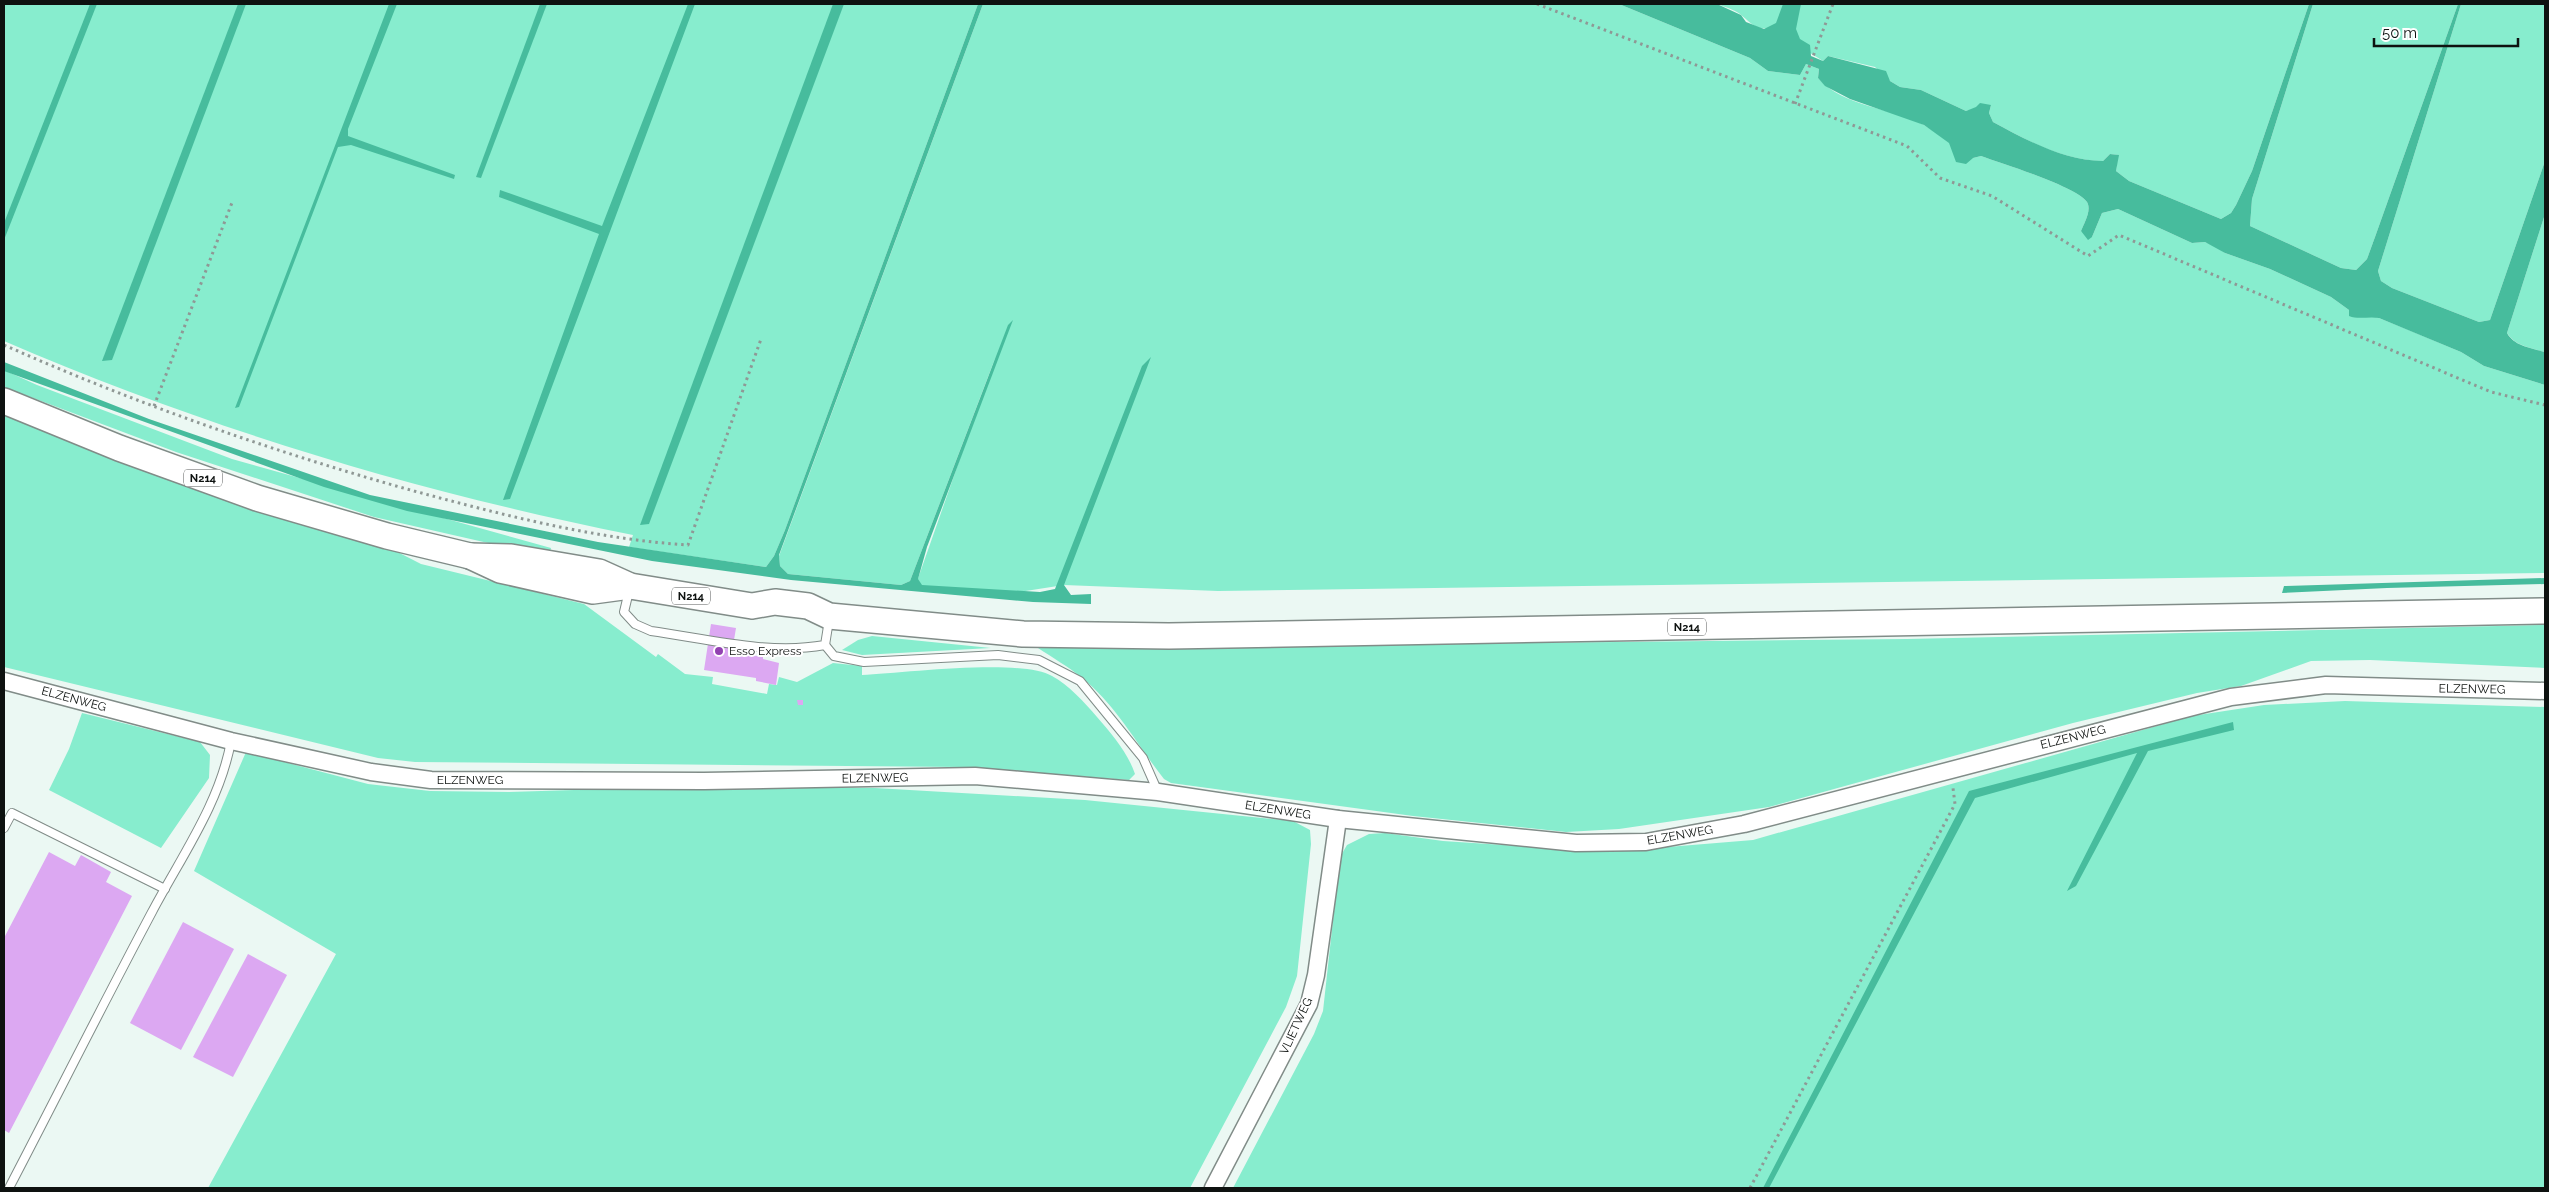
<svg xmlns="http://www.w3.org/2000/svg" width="2549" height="1192" font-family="Raleway,sans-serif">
<rect width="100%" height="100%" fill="#ebf8f3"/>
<g fill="#87edce">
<path d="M 4,4 L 978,4 L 785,530 L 774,556 L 766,567 L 629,547 L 633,535 C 417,492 206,428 4,341 Z"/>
<path d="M 983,4 L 1619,4 L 1750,58 L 1768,71 L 1800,75 L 1806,64 L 1819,69 L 1818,78 C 1845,108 1891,107 1924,125 C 1941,135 1956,148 1973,158 L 1981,156 C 2003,164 2075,186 2087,202 C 2092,210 2084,223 2081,231 L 2092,237 L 2102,213 L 2118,209 L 2192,243 L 2205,242 L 2217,247 L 2225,253 L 2270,269 L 2331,297 L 2349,310 L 2379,318 L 2411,331 L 2461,352 L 2484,366 L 2545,385 L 2545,573 L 1218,591 L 1064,585 L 1007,594 L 915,587 L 996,356 L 910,581 L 901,585 L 788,574 L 780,566 L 779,556 Z"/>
<path d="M 1717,4 L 2309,4 L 2252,171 L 2236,205 L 2231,213 L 2221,219 L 2129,181 L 2116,171 L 2118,155 L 2110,154 L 2103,161 C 2064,161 2026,140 1993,122 L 1989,113 L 1991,105 L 1966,111 L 1921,90 L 1900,87 L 1890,81 L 1875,67 L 1828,56 L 1823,61 L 1770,28 C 1755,31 1749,21 1740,14 C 1733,9 1725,7 1717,4 Z"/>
<path d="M 2313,4 L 2458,4 L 2375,237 L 2367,259 L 2356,270 L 2341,268 L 2250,226 L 2252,199 Z"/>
<path d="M 2461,4 L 2545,4 L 2545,161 L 2490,320 L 2479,322 L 2392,288 L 2381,281 L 2378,271 Z"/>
<path d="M 2545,214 L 2545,352 C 2531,348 2515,346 2507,333 Z"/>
<path d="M 4,370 L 37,385 L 232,459 L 551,548 L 549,557 L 374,517 L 176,452 L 4,387 Z"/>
<path d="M 4,413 L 376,541 L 421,564 L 584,604 L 656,657 L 658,654 L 685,674 L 713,677 L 712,684 L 767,694 L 769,684 L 777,685 L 779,677 L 797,682 L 833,663 L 862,666 L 862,675 C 903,673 1022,658 1052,676 C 1069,685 1085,703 1097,717 C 1112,734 1128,753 1135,774 L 1129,780 L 963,767 L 415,762 L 378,758 L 4,667 Z"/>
<path d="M 2545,625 L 2545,668 L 2370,660 L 2311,661 L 2241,686 L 2197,693 L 2073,723 L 1769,807 L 1619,829 L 1566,832 L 1413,816 L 1171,783 L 1164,779 C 1137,745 1117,706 1082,678 C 1069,667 1053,658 1038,648 L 1907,639 Z"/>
<path d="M 872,636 L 991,648 L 862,655 L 842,650 L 858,640 Z"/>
<path d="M 2345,701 L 2545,707 L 2545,1188 L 1233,1188 L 1314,1034 L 1323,1011 L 1340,857 L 1347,845 L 1369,834 L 1385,833 L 1443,841 L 1607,852 L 1753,840 L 2192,716 L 2264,705 Z"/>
<path d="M 82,713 L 200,742 L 210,755 L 209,778 L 161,848 L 49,790 L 69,749 Z"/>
<path d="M 246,752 L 368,784 L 430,791 L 509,792 L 704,786 L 875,788 L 1085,800 L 1293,821 L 1310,830 L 1311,844 L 1297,976 L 1286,1007 L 1190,1188 L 208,1188 L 336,954 L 194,871 Z"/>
</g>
<g fill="#47bc9d">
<path d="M 90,4 L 97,4 L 4,240 L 4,223 Z"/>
<path d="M 238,4 L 246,4 L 112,360 L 102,361 Z"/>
<path d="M 389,4 L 397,4 L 348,129 L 348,136 L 455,175 L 454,179 L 351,145 L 338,147 L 239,407 L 235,408 Z"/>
<path d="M 540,4 L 547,4 L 481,178 L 476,177 Z"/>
<path d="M 688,4 L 695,4 L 510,499 L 503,500 L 599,234 L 499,197 L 500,190 L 602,226 Z"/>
<path d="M 833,4 L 844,4 L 649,524 L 640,525 Z"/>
<path d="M 978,4 L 983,4 L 779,555 L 780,566 L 788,574 L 901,585 L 910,581 L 1008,325 L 1013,320 L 927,547 L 918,579 L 922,585 L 1040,592 L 1055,589 L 1142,366 L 1151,357 L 1064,585 L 1071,595 L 1091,594 L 1091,604 L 1033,602 L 791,580 L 652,561 L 407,511 L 324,487 L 4,371 L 4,362 L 149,419 L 370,495 L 598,542 L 766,567 L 774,556 L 785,530 Z"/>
<path d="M 1619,4 L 1717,4 L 1741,15 L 1746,22 L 1764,29 L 1776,23 L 1783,4 L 1801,4 L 1796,29 L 1800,39 L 1810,45 L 1811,56 L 1823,61 L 1828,56 L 1886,71 L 1890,81 L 1900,87 L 1921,90 L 1966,111 L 1976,107 L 1980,103 L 1991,105 L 1989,113 L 1993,122 C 2026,140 2065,161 2103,161 L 2110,154 L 2119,155 L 2116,171 L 2129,181 L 2221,219 L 2231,213 L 2236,205 L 2252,171 L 2309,4 L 2313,4 L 2252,199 L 2250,226 L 2341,268 L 2356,270 L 2367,259 L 2375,237 L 2458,4 L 2461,4 L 2378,271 L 2381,281 L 2392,288 L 2479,322 L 2490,320 L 2545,161 L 2545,214 L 2507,333 C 2514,346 2531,348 2545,352 L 2545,385 L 2484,366 L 2461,352 L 2379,318 C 2368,316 2359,320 2349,316 L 2349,310 L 2331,297 L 2270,269 L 2225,253 L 2205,242 L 2192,243 L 2118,209 L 2102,213 L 2092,237 L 2088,240 L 2081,231 C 2084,223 2092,210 2087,202 C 2075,186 2003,164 1981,156 L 1973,158 L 1966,164 L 1956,162 L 1949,143 L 1924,125 L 1850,99 L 1825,86 L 1818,78 L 1819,69 L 1806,64 L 1800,75 L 1768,71 L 1750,58 Z"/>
<path d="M 2545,578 L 2545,584 L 2387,588 L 2282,593 L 2284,586 Z"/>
<path d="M 2233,722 L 2234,730 L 2148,751 L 2076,886 L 2067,891 L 2137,753 L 1975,798 L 1769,1188 L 1763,1188 L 1969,791 Z"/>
</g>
<g fill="#dca8f2">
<path d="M 711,624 L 736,628 L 732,652 L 763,657 L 763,659 L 779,663 L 776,685 L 756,681 L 756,678 L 704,670 Z"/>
<path d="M 797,700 L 803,700 L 803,705 L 798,705 Z"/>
<path d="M 49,852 L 75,866 L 81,855 L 111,872 L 106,882 L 132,896 L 9,1133 L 4,1130 L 4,938 Z"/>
<path d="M 183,922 L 234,949 L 181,1050 L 130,1023 Z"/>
<path d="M 248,954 L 287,975 L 233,1077 L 193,1057 Z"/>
</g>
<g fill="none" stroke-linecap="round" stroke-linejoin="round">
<g stroke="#818c88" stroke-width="10">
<g id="lane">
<path d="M 629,591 L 624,612 L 635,624 L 651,631 C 708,639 768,655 825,645 L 829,620"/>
<path d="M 825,645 L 834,656 L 864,662 L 998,655 L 1039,660 L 1080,681 L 1143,758 L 1158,792"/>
<path d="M 4,828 L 12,813 L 165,889"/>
<path d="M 9,1188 C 57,1096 103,1004 152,912 C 181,857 220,803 231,741"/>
</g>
</g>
<g stroke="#818c88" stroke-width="19">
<g id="street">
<path d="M 4,681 L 231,741 L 371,772 L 431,780 L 704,781 L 975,776 L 1158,792 L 1338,819 L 1576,843 L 1646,842 L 1744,824 L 2231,697 L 2326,685 L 2545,691"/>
<path d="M 1213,1188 L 1309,1004 L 1316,975 L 1338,819"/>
</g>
</g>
<g stroke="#818c88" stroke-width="28">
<g id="primary">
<path d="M 4,401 L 119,448 L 257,498 L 387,536 L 470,556 L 500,570 L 593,591 L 630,586"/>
<path d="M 470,556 L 511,557 L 599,572 L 630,586 L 752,606 L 775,602 L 808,606 L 829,616 L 1023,634 L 1169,636 L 2545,611"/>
</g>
</g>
<g stroke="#8f9895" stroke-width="3" stroke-dasharray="2.5 4" stroke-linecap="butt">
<path d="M 1537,4 L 1907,146 L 1940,178 L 1992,196 L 2088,256 L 2119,235 L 2491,392 L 2545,405"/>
<path d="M 1795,104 L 1833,4"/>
<path d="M 4,345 C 137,404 274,452 414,491 C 503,515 595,539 688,545 L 761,339"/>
<path d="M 154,406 L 233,200"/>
<path d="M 1750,1188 L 1955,804 L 1953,788"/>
</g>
<use href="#lane" stroke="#fff" stroke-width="8"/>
<use href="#street" stroke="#fff" stroke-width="16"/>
<use href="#primary" stroke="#fff" stroke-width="25"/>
</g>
<circle fill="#9241b1" stroke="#fff" stroke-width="2" cx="719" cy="651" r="5"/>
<g text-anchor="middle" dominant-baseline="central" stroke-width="4" stroke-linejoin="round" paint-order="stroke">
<g fill="#fff" stroke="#565958" stroke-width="1">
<rect x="184" y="469.5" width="38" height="17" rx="4"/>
<rect x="672" y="587.5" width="38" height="17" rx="4"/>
<rect x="1668" y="618.5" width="38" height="17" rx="4"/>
</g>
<g font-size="11" font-weight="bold" fill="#0e1210">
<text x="203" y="478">N214</text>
<text x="691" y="596">N214</text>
<text x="1687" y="627">N214</text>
</g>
<g font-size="12" fill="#0e1210" stroke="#fff" text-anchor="start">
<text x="729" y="651">Esso Express</text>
</g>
<g font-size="12" fill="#0e1210" stroke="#fff">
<text transform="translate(2472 689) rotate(1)">ELZENWEG</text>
<text transform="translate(74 699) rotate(15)">ELZENWEG</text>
<text transform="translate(2073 737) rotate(-14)">ELZENWEG</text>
<text transform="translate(875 778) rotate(-1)">ELZENWEG</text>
<text x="470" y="780">ELZENWEG</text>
<text transform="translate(1278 810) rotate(9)">ELZENWEG</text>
<text transform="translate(1680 835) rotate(-10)">ELZENWEG</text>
<text transform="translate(1296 1026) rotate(-65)">VLIETWEG</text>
</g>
</g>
<rect width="2549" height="1192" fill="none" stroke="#0e1210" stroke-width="10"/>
<path d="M2374 38v8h144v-8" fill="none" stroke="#0e1210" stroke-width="2.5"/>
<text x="2382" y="38" font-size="15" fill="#0e1210" stroke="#ffffff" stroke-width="4" paint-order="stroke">50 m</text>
</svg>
